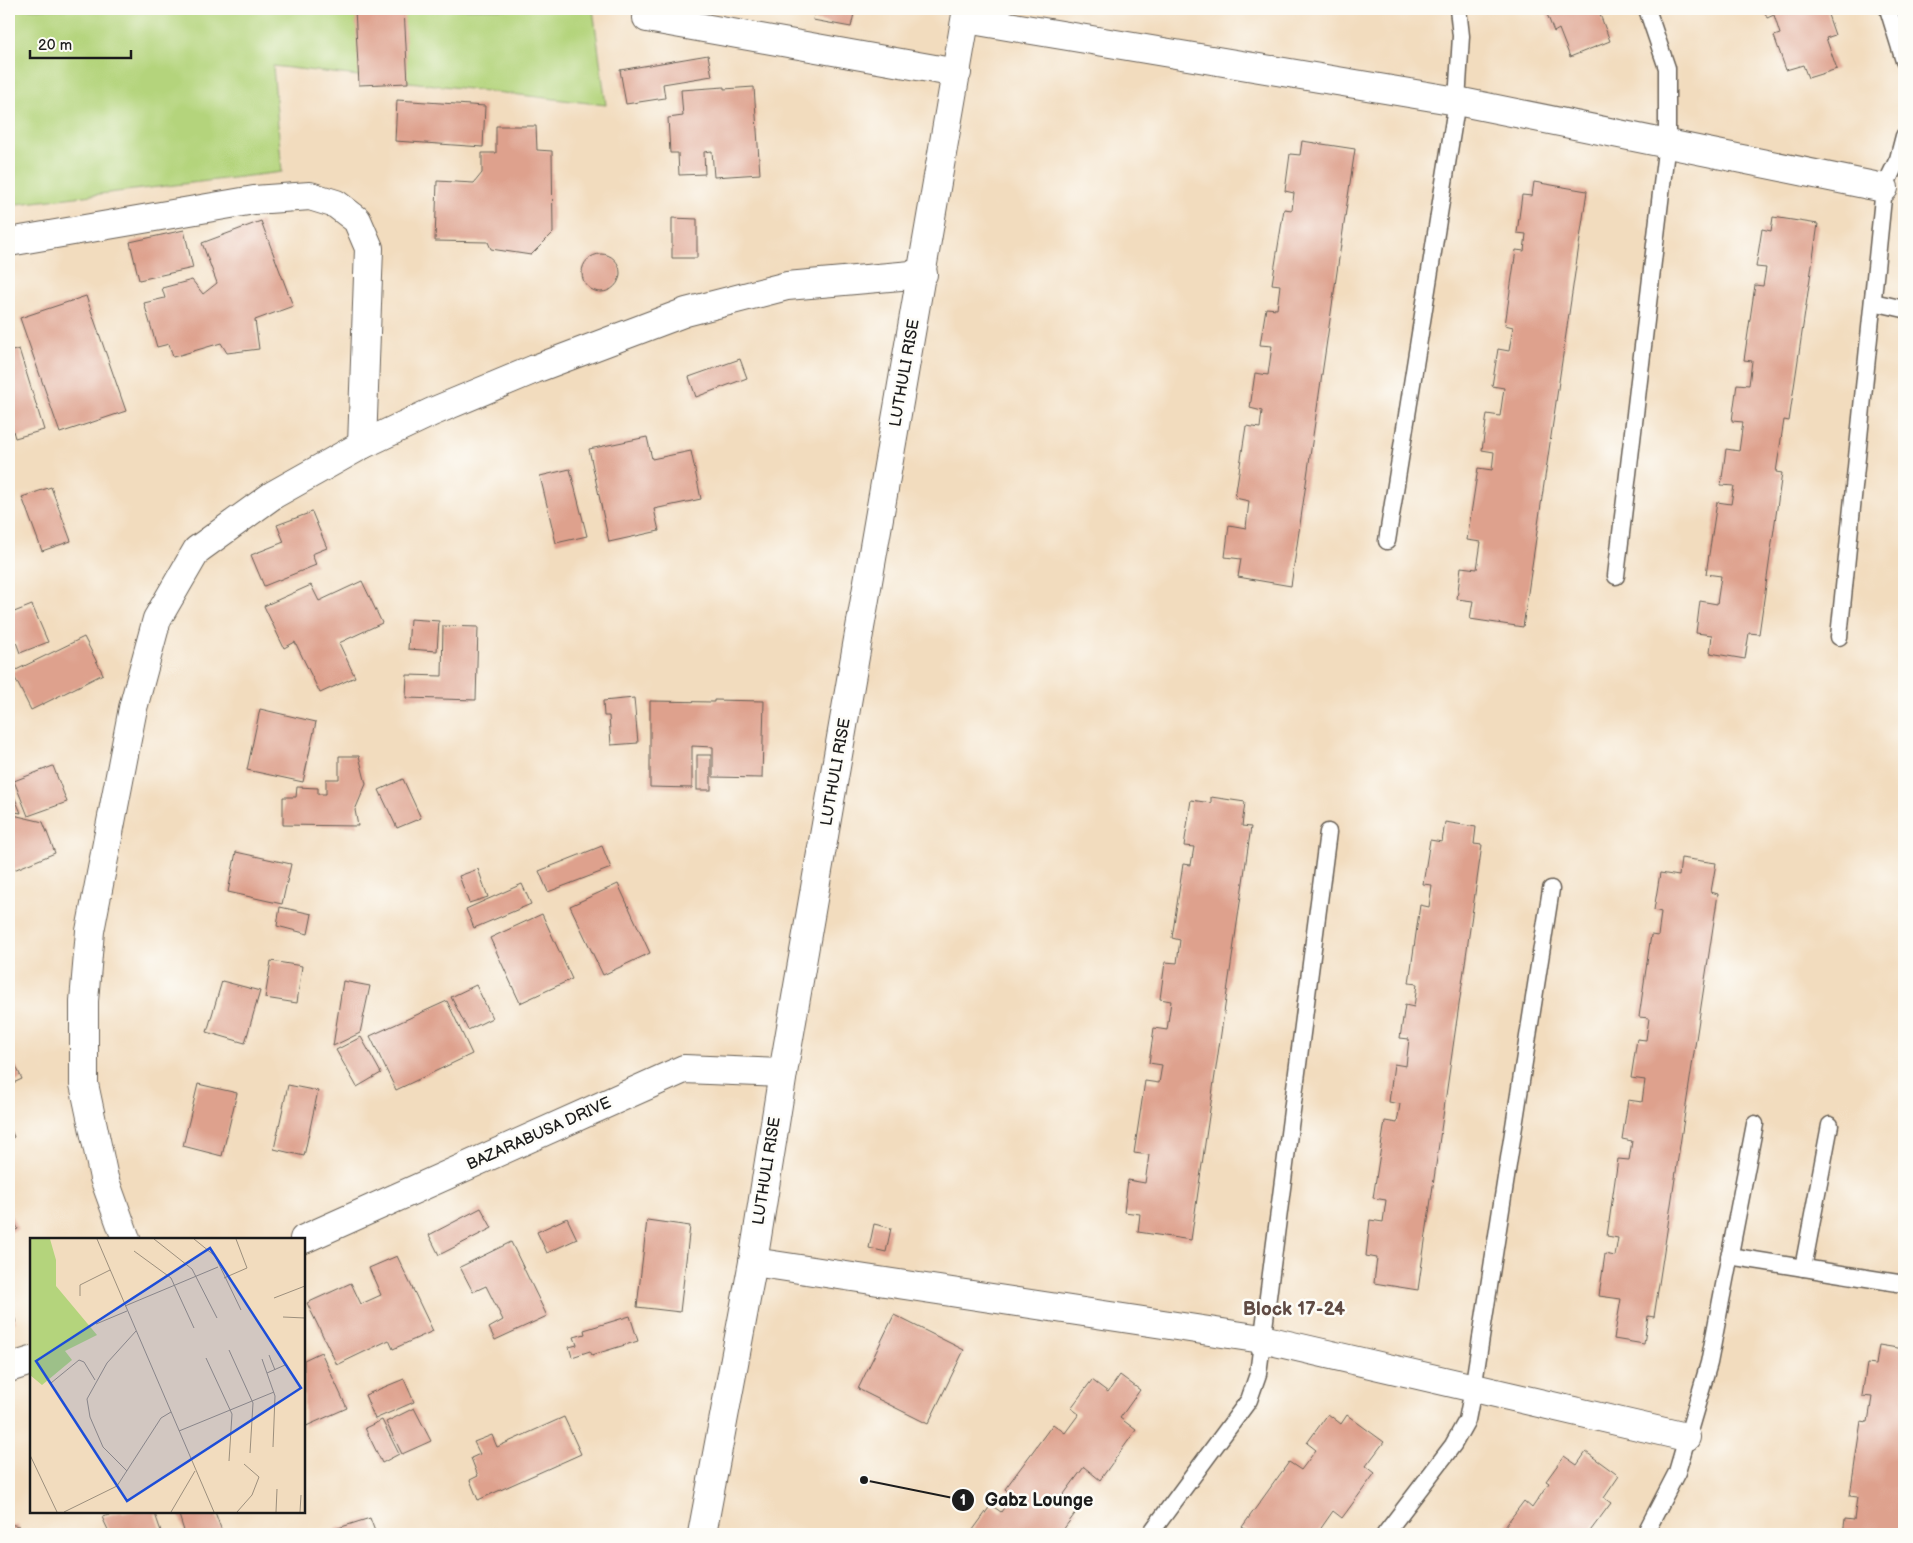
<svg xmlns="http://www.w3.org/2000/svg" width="1913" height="1543" font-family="'Balsamiq Sans',sans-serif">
<rect width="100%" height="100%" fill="#fdfcf7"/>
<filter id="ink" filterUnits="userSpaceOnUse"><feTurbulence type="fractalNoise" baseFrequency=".02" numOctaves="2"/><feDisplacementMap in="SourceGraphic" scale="10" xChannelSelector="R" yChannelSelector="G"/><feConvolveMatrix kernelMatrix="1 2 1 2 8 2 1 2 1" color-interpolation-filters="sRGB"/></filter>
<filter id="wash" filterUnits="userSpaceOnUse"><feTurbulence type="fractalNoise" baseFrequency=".0096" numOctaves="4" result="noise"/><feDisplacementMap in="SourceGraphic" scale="20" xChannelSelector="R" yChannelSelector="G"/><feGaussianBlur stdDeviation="1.12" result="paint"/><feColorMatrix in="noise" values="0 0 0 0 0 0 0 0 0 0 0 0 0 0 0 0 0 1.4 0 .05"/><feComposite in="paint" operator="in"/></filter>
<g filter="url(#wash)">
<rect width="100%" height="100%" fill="#f2dcbe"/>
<path fill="#b4d47c" stroke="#68784c" d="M 9,9 L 593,9 L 606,105 L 273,66 L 282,172 L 9,205 Z"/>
<g id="blocks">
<g fill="#dea18d">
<path d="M 355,9 L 404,9 L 408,83 L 359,85 Z"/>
<path d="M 815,9 L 855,9 L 851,27 L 813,20 Z"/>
<path d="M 1545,9 L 1598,9 L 1610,41 L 1570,57 L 1559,29 L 1554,32 Z"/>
<path d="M 1764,9 L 1826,9 L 1835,35 L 1826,38 L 1837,69 L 1808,78 L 1803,65 L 1786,70 L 1774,36 L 1780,34 L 1774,15 L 1767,18 Z"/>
<path d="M 708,55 L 712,76 L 663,84 L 665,98 L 626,104 L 620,70 Z"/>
<path d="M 724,87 L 724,89 L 754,87 L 760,174 L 714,177 L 712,151 L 704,152 L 705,174 L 679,175 L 678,153 L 670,153 L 668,118 L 683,116 L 681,90 Z"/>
<path d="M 397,100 L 485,106 L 483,147 L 395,141 Z"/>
<path d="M 496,126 L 536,126 L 537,150 L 552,151 L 553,233 L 531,255 L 491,249 L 488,242 L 435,241 L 437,181 L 474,183 L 482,173 L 482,153 L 496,153 Z"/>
<path d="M 1302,141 L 1355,149 L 1291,586 L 1238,577 L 1241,559 L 1225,557 L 1229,525 L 1246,528 L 1249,501 L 1235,498 L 1246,426 L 1260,428 L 1262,411 L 1250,408 L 1255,373 L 1268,375 L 1272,346 L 1260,345 L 1266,308 L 1277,309 L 1280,285 L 1272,284 L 1284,209 L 1292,210 L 1294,193 L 1285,191 L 1290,154 L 1300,155 Z"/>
<path d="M 1534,182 L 1587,191 L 1523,627 L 1470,619 L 1473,601 L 1457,599 L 1461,567 L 1477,569 L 1481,542 L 1467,540 L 1478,468 L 1492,470 L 1494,452 L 1482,450 L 1487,414 L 1500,416 L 1504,388 L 1492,386 L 1498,349 L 1509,351 L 1513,327 L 1505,325 L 1516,250 L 1524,251 L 1526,234 L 1517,233 L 1522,195 L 1532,196 Z"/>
<path d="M 1773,217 L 1818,224 L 1789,421 L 1784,420 L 1776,472 L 1782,473 L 1759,634 L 1749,633 L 1745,659 L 1710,653 L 1712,635 L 1696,633 L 1700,601 L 1717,604 L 1721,576 L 1706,574 L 1717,502 L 1731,504 L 1734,486 L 1721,485 L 1726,449 L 1739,451 L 1743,422 L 1732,421 L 1737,384 L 1749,385 L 1752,361 L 1744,360 L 1755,285 L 1763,286 L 1766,268 L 1756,267 L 1762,229 L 1771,231 Z"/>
<path d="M 672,218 L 697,219 L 697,258 L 672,258 Z"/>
<path d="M 261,221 L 293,306 L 255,320 L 259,349 L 227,353 L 221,343 L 173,357 L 169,344 L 157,347 L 144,303 L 165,298 L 162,288 L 192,280 L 203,294 L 217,283 L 202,243 Z"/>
<path d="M 184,230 L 193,268 L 139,280 L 130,242 Z"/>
<circle cx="601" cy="273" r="19"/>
<path d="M 86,296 L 126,411 L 60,433 L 20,318 Z"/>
<path d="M 19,349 L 44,430 L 15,438 L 9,417 L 9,352 Z"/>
<path d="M 740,359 L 747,378 L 696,397 L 689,377 Z"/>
<path d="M 647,437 L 652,459 L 691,451 L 701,499 L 654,509 L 659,531 L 609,542 L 589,449 Z"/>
<path d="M 570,469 L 587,536 L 556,543 L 540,476 Z"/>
<path d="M 51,487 L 71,541 L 42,551 L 22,497 Z"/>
<path d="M 312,512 L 327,548 L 312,554 L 316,565 L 264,586 L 251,555 L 284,542 L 277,525 Z"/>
<path d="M 362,581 L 382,623 L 339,643 L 355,677 L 320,693 L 295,642 L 284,648 L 264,606 L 311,585 L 319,601 Z"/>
<path d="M 32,605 L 48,642 L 20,653 L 16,642 L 9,644 L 9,614 Z"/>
<path d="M 410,619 L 439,621 L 437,651 L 408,649 Z"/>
<path d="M 443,626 L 478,627 L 476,700 L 406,698 L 407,675 L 442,676 Z"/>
<path d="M 84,637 L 103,674 L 31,710 L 12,672 Z"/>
<path d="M 634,698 L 638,743 L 611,745 L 609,716 L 604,716 L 603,701 Z"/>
<path d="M 714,700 L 764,701 L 762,778 L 713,777 L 713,747 L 692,746 L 692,788 L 650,787 L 650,701 L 714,702 Z"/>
<path d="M 260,709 L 316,722 L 303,782 L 247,770 Z"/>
<rect x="697" y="755" width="14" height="35"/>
<path d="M 339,756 L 359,756 L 366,784 L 355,810 L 358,826 L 283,825 L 283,797 L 296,797 L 297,787 L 318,788 L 318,794 L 326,794 L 326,779 L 339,779 Z"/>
<path d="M 53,766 L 67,802 L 28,816 L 14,781 Z"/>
<path d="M 403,779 L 421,818 L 397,828 L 379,790 Z"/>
<path d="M 9,784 L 21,813 L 9,811 Z"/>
<path d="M 1211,797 L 1245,802 L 1242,826 L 1251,827 L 1191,1240 L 1138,1232 L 1140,1214 L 1124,1212 L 1128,1180 L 1145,1183 L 1149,1155 L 1134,1153 L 1145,1081 L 1159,1083 L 1162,1065 L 1149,1063 L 1154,1028 L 1167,1030 L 1171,1001 L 1160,999 L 1165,962 L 1177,963 L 1180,940 L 1172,938 L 1183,864 L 1191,865 L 1194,847 L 1184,846 L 1191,800 L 1211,803 Z"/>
<path d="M 9,814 L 43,822 L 55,853 L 9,872 Z"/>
<path d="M 1445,822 L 1476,827 L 1474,844 L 1482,845 L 1418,1290 L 1374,1283 L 1377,1258 L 1366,1256 L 1370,1220 L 1383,1222 L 1386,1200 L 1373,1198 L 1385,1121 L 1397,1123 L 1400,1104 L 1389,1102 L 1394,1064 L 1406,1066 L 1409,1039 L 1400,1038 L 1405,1005 L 1414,1007 L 1417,984 L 1409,983 L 1420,905 L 1429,907 L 1432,885 L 1423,884 L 1430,840 L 1442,842 Z"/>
<path d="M 602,846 L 611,868 L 548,892 L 539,871 Z"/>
<path d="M 236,852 L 291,864 L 282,904 L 228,892 Z"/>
<path d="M 1681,858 L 1716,863 L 1711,892 L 1718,894 L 1654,1317 L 1648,1316 L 1644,1344 L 1614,1339 L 1621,1299 L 1599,1296 L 1605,1254 L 1615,1256 L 1618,1238 L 1607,1236 L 1618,1159 L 1629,1160 L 1632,1141 L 1622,1139 L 1628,1100 L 1642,1102 L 1645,1080 L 1631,1078 L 1637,1039 L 1646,1040 L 1649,1018 L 1639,1017 L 1651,935 L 1658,936 L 1661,912 L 1654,910 L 1660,873 L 1679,876 Z"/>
<path d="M 478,869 L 488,897 L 469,903 L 459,876 Z"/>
<path d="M 522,884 L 531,904 L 474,928 L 466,909 Z"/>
<path d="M 618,884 L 650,953 L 603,975 L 570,906 Z"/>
<path d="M 280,907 L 312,914 L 308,934 L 277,926 Z"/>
<path d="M 542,914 L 572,979 L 520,1003 L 490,938 Z"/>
<path d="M 271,961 L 302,966 L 297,1003 L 265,998 Z"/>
<path d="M 222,981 L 260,991 L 245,1043 L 207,1032 Z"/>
<path d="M 343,981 L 370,986 L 360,1033 L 333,1046 Z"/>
<path d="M 476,985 L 492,1018 L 468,1030 L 451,997 Z"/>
<path d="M 447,1001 L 472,1054 L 396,1090 L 370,1036 Z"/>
<path d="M 361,1037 L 381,1073 L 357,1087 L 336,1050 Z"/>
<path d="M 9,1051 L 22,1079 L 9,1085 Z"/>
<path d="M 198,1084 L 237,1093 L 222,1156 L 183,1146 Z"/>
<path d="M 288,1085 L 318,1091 L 304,1156 L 274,1149 Z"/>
<path d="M 9,1125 L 14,1137 L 9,1140 Z"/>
<path d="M 481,1208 L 492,1228 L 439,1255 L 429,1235 Z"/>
<path d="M 9,1211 L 18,1229 L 9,1233 Z"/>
<path d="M 567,1218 L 577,1239 L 547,1253 L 537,1232 Z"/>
<path d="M 647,1220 L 690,1226 L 680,1312 L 637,1307 Z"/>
<path d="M 874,1224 L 891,1228 L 886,1252 L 869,1248 Z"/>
<path d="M 511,1242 L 547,1316 L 495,1340 L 489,1328 L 503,1320 L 486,1286 L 473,1292 L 460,1267 Z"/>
<path d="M 397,1256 L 433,1331 L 393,1349 L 389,1340 L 337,1365 L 307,1303 L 351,1283 L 361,1304 L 381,1295 L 369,1268 Z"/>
<path d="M 10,1306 L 16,1322 L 9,1325 L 9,1307 Z"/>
<path d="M 894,1315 L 964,1350 L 928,1424 L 858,1389 Z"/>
<path d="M 630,1316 L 638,1341 L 592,1355 L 590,1351 L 572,1357 L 569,1347 L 577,1345 L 574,1337 L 585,1334 L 584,1330 Z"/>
<path d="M 1879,1345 L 1904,1349 L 1904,1497 L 1899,1534 L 1843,1534 L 1845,1519 L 1854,1520 L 1857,1497 L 1850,1496 L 1861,1421 L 1868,1422 L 1872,1397 L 1862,1396 L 1867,1364 L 1876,1365 Z"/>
<path d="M 321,1352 L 347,1408 L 304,1427 L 304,1360 Z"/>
<path d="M 1120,1375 L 1140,1390 L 1120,1418 L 1136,1430 L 1100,1480 L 1084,1467 L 1061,1498 L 1077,1511 L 1060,1534 L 970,1534 L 991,1505 L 1001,1512 L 1013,1495 L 1005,1489 L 1053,1424 L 1065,1433 L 1079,1414 L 1071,1408 L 1092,1380 L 1108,1392 Z"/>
<path d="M 404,1379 L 414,1402 L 375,1419 L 365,1395 Z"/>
<path d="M 414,1408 L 431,1441 L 402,1454 L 386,1422 Z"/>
<path d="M 1328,1414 L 1341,1424 L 1347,1415 L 1384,1442 L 1366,1466 L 1375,1473 L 1342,1518 L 1333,1511 L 1317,1534 L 1252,1534 L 1242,1527 L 1289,1462 L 1301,1470 L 1316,1450 L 1307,1443 Z"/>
<path d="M 564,1417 L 581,1454 L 478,1500 L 470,1480 L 478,1476 L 471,1458 L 480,1454 L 474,1442 L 492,1435 L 497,1447 Z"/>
<path d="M 382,1420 L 399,1454 L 382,1463 L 365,1428 Z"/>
<path d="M 1586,1452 L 1619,1476 L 1604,1498 L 1611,1503 L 1588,1534 L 1499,1534 L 1524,1501 L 1532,1508 L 1549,1483 L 1546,1481 L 1564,1456 L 1577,1465 Z"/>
<path d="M 120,1512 L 160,1512 L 155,1514 L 162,1534 L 110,1534 L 102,1517 Z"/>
<path d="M 178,1512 L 215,1512 L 223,1534 L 185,1534 Z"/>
<path d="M 370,1518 L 376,1534 L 337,1534 L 335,1529 Z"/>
<path d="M 9,1524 L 19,1526 L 18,1534 L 9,1534 Z"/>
</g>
</g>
</g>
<g filter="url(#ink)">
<use href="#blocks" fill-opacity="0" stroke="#675f55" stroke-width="1"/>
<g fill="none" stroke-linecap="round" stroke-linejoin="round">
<g stroke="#675f55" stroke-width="19">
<g id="service">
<path d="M 1888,9 L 1904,61"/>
<path d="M 1873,302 L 1904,309"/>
<path d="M 1387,541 L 1457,101 L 1461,36 L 1458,9"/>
<path d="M 1616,576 L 1667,142 L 1667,68 L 1647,9"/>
<path d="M 1839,637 L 1884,188 L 1898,159 L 1904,136"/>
<path d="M 1729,1256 L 1904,1284"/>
<path d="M 1803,1268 L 1830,1125"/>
<path d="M 1150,1534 L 1249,1400 L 1258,1374 L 1328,832"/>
<path d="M 1385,1534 L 1453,1445 L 1467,1420 L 1473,1389 L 1551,889"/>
<path d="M 1645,1534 L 1677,1472 L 1709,1363 L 1755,1124"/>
</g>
</g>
<g stroke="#675f55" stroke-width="30">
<g id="minor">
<path d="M 647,18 L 957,73"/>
<path d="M 966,19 L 1457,101 L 1884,188"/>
<path d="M 9,242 L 254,200 L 310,196 L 336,204 L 357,220 L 369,248 L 362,445"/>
<path d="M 126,1239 L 104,1178 L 84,1084 L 84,1001 L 90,931 L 133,708 L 157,619 L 197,550 L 273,495 L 362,445 L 432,412 L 535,369 L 686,312 L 787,286 L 923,274"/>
<path d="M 304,1239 L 684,1069 L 783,1073"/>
<path d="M 753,1262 L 1262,1339 L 1686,1437"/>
<path d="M 9,1368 L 31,1361"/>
</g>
</g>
<g stroke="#675f55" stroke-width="30">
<path id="tertiary" d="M 702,1534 L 753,1262 L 783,1073 L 967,9"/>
</g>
<use href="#service" stroke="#fff" stroke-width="16"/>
<use href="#minor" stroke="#fff" stroke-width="28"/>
<use href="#tertiary" stroke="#fff" stroke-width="28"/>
</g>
</g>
<g text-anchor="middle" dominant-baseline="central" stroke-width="5" stroke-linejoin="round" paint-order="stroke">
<g font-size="16" fill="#1c1c1c" stroke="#fdfcf7">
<text transform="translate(905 373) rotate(-80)">LUTHULI RISE</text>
<text transform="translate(836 772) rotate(-80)">LUTHULI RISE</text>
<text transform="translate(539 1134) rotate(-24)">BAZARABUSA DRIVE</text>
<text transform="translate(767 1171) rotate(-81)">LUTHULI RISE</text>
</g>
<g font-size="19" font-weight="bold" fill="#604b44" stroke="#fdfcf7">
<text x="1294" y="1309">Block 17-24</text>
</g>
</g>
<g transform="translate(30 1238)">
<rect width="275" height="275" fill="#f2dcbe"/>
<path d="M 0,1 L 20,1 L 26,22 L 26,48 L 67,97 L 35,113 L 42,122 L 12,147 L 0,137 Z" fill="#b4d47c"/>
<path fill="none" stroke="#9c8f7d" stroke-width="1" d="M 67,1 L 184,274M 124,1 L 162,31 L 187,80M 164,1 L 185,18 L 211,72M 104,13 L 141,40 L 164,90M 194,40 L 217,30 L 206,1M 50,58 L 50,47 L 80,32M 244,60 L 275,48M 95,68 L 188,29M 253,79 L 275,80M 66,86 L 97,73M 199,112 L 223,165 L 220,215M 239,117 L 245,132M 176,120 L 202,176 L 199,223M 232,121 L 245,158 L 243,209M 237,135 L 255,127 L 248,113M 21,145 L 49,122 L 54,124 L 65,142M 149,193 L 244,154M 0,217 L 27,274M 97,233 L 73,209 L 60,179 L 57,161 L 77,125 L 106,93M 34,274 L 87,248 L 131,180 L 141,174M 141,274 L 165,233M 207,274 L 222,257 L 229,239 L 214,226M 246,274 L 247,251M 270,274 L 271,257"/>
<path fill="#1d4ed8" fill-opacity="0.15" stroke="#1d4ed8" stroke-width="2.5" d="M 180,10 L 271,150 L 97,263 L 6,123 Z"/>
<rect width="275" height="275" fill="none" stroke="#1c1c1c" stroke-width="2.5"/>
</g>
<path fill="none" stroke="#1c1c1c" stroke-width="2" d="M864 1480L963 1500"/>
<g fill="#1c1c1c" stroke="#fdfcf7" stroke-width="2">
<circle cx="864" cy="1480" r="5"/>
<circle cx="963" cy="1500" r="12"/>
</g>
<g font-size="15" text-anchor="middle" font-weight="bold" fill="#fff">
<text x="963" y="1505">1</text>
</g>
<g font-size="18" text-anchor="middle" font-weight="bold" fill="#1c1c1c" stroke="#fdfcf7" stroke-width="5" stroke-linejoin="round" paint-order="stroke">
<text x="1039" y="1506">Gabz Lounge</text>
</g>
<rect width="1913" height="1543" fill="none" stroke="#fdfcf7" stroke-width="30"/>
<path d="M30 50v8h101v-8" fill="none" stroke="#1c1c1c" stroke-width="2.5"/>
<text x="38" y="50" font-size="15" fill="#1c1c1c" stroke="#fdfcf7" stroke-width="4" paint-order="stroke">20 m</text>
</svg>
